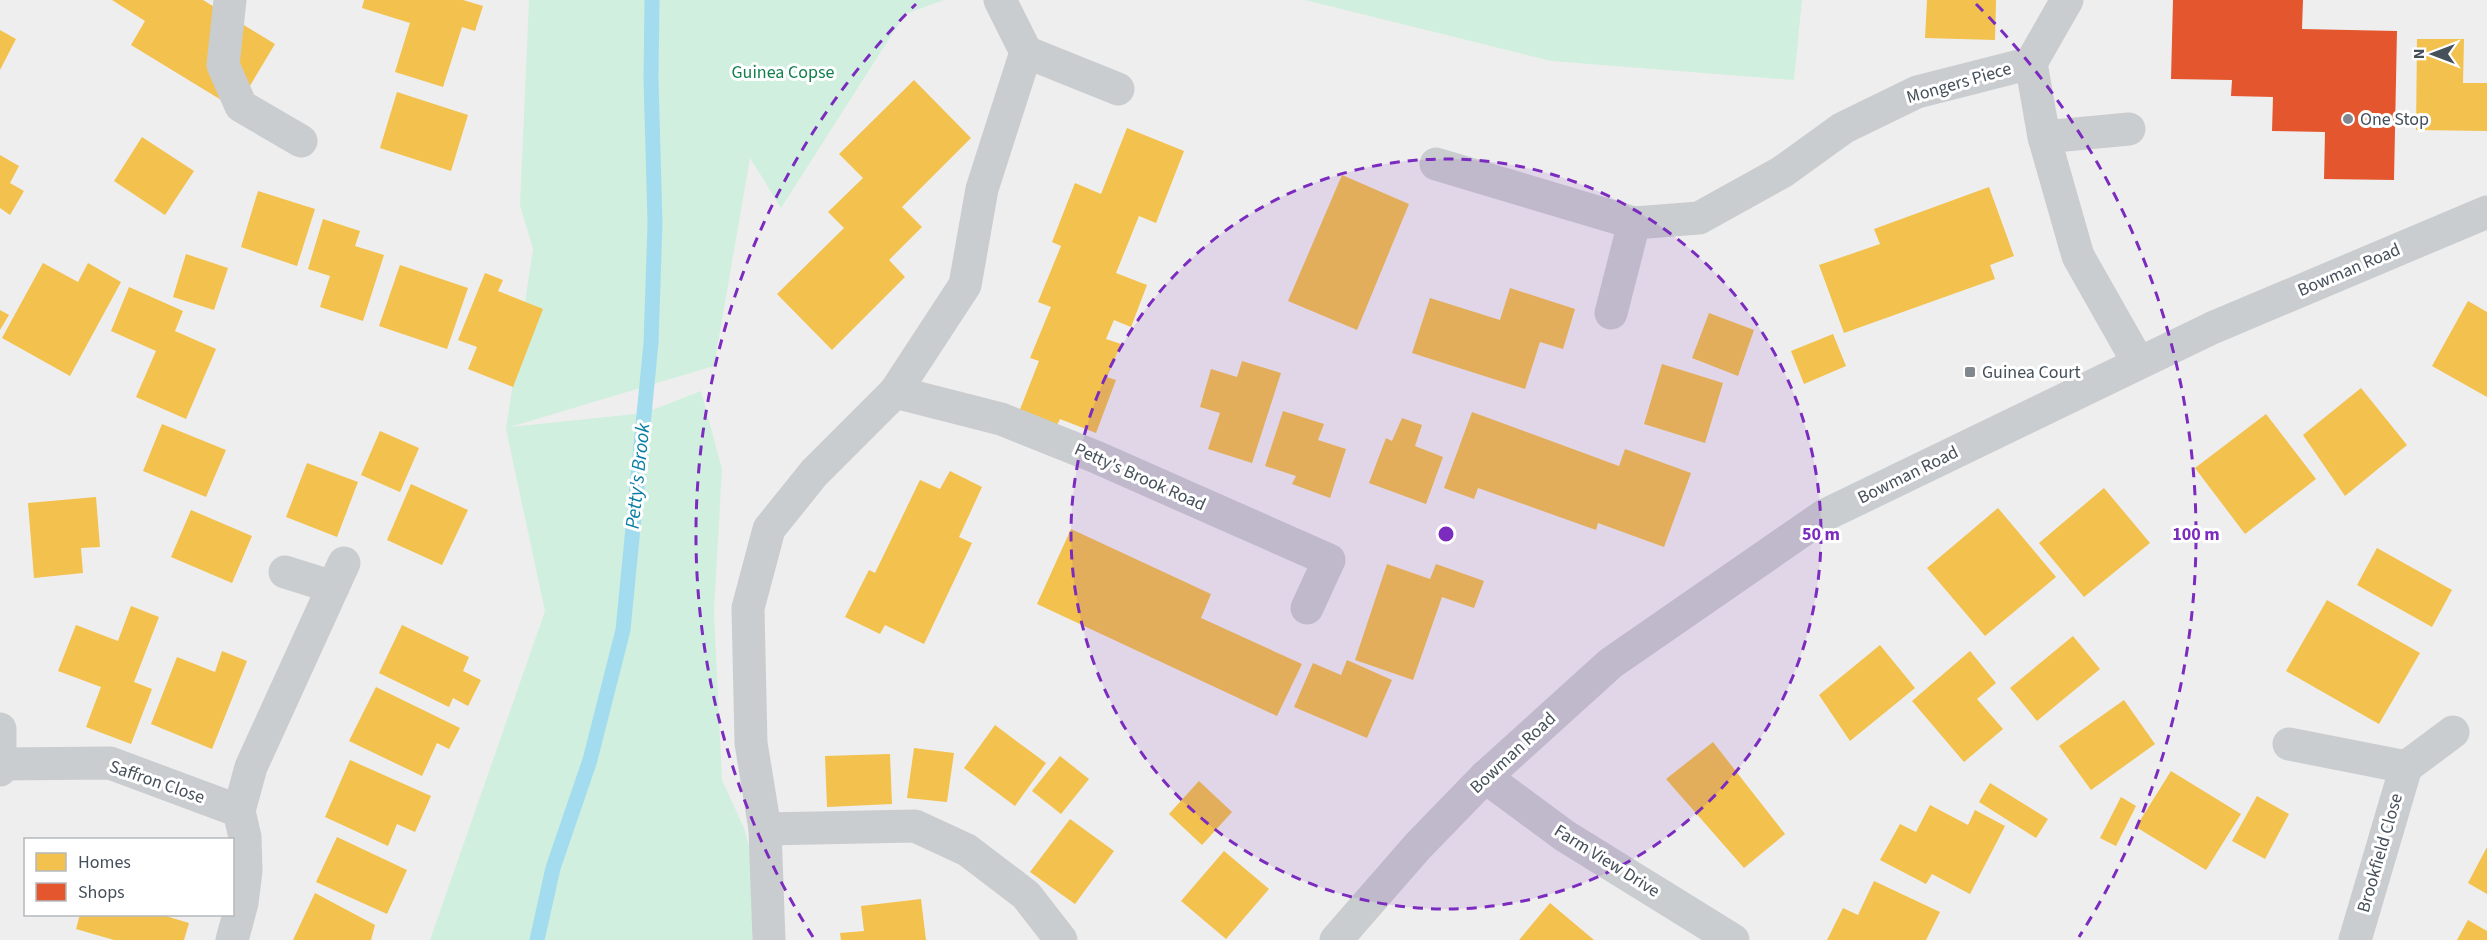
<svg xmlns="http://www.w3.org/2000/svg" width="2487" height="940" font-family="'Source Sans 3',sans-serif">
<rect width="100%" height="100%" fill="#efeeee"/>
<g fill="#d1efde">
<path d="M 529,0 L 944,0 L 905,14 L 781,208 L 750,158 L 714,366 L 510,427 L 644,413 L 701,391 L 722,469 L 714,611 L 722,780 L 744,828 L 754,864 L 752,940 L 430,940 L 545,611 L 506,429 L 533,249 L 520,205 Z"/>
<path d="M 1305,0 L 1802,0 L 1794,80 L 1551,61 Z"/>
</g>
<g fill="#f2c14e">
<path d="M 112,0 L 203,0 L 275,44 L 236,109 L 131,45 L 145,21 Z"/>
<path d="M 364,0 L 463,0 L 483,6 L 475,31 L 462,27 L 443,87 L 395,72 L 410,23 L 362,8 Z"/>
<path d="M 1927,0 L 1996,0 L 1995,40 L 1925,38 Z"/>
<path d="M 0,30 L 16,39 L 0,70 Z"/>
<path d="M 2417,39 L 2464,39 L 2463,83 L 2487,83 L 2487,131 L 2416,130 Z"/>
<path d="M 914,80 L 971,138 L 902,207 L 922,227 L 889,260 L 905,277 L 832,350 L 777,294 L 844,228 L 828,212 L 863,178 L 839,154 Z"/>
<path d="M 397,92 L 468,115 L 451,171 L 380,148 Z"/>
<path d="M 1127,128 L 1184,151 L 1156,223 L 1139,216 L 1116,273 L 1147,285 L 1131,327 L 1114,320 L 1106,339 L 1121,344 L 1107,377 L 1116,380 L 1096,433 L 1060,419 L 1056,427 L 1019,412 L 1039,361 L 1030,358 L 1051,307 L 1038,302 L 1061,246 L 1052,242 L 1075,183 L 1101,194 Z"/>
<path d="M 142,137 L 194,171 L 165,215 L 114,181 Z"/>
<path d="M 0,155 L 19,166 L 10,183 L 24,191 L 10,215 L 0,208 Z"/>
<path d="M 1342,175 L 1409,204 L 1357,330 L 1288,301 Z"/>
<path d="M 1989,187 L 2014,256 L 1990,265 L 1995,279 L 1844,333 L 1819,265 L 1880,244 L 1874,229 Z"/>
<path d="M 258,191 L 315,209 L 297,266 L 241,247 Z"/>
<path d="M 323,219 L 360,231 L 355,246 L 384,255 L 363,321 L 320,307 L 330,276 L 308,269 Z"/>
<path d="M 186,254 L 228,268 L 214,310 L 173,297 Z"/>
<path d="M 43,263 L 78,282 L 88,263 L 121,282 L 70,376 L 2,338 Z"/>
<path d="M 400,265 L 468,288 L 447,349 L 379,326 Z"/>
<path d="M 485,273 L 503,280 L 498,291 L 543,309 L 513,387 L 468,369 L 477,347 L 458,340 Z"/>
<path d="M 129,287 L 183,311 L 175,331 L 216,349 L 186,419 L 136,397 L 156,351 L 111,331 Z"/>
<path d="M 1510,288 L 1575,309 L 1563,349 L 1540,342 L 1525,389 L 1412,353 L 1430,298 L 1500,320 Z"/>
<path d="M 2468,301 L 2487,312 L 2487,397 L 2432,366 Z"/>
<path d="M 0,310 L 9,315 L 0,330 Z"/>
<path d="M 1709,313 L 1754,330 L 1738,376 L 1692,358 Z"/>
<path d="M 1833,334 L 1846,366 L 1804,384 L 1791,351 Z"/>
<path d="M 1242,361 L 1281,373 L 1252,463 L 1208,449 L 1220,413 L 1200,407 L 1211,369 L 1237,377 Z"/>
<path d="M 1662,364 L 1723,383 L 1705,443 L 1644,424 Z"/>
<path d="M 2361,388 L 2407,445 L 2345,496 L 2303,435 Z"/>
<path d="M 1283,411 L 1324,424 L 1318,440 L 1346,449 L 1330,498 L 1292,484 L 1296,476 L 1265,466 Z"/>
<path d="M 1472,412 L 1619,466 L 1625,449 L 1691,473 L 1664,547 L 1598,523 L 1596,530 L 1478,488 L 1474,499 L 1444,488 Z"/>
<path d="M 2266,414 L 2316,479 L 2245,534 L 2195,468 Z"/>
<path d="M 1402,418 L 1422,425 L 1415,446 L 1443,457 L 1426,504 L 1369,483 L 1386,438 L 1392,441 Z"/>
<path d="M 162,424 L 226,450 L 206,497 L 143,471 Z"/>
<path d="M 380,431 L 419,448 L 400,492 L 361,475 Z"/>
<path d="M 307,463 L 358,482 L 337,537 L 286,517 Z"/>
<path d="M 950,471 L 982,487 L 959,537 L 972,543 L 924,644 L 885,625 L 880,634 L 845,617 L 869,570 L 875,573 L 920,480 L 940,489 Z"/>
<path d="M 411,484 L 468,510 L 442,565 L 387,540 Z"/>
<path d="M 2104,488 L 2150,543 L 2084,597 L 2039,543 Z"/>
<path d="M 96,497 L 100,547 L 81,548 L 83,573 L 34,578 L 28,503 Z"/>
<path d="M 1998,508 L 2056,577 L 1985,636 L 1927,568 Z"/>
<path d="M 191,510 L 252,536 L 232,583 L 171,557 Z"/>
<path d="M 1071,529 L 1211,594 L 1201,618 L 1302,664 L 1277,716 L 1037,604 Z"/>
<path d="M 2377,548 L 2452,590 L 2432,627 L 2357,585 Z"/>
<path d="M 1387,564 L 1430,579 L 1436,564 L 1484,581 L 1474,608 L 1442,597 L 1413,680 L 1355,660 Z"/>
<path d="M 2327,600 L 2420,653 L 2379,724 L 2286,671 Z"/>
<path d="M 131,606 L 159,617 L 134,682 L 152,689 L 131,744 L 86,727 L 101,687 L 58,671 L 76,625 L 118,641 Z"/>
<path d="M 402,625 L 469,657 L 463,671 L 481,680 L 468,706 L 453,698 L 449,707 L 379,673 Z"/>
<path d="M 2073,636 L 2100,669 L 2037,721 L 2010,688 Z"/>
<path d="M 1880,645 L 1915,688 L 1850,741 L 1819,695 Z"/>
<path d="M 222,651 L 247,661 L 212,749 L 151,724 L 177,657 L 215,672 Z"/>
<path d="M 1970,651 L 1996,683 L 1977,699 L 2003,729 L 1964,762 L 1912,701 Z"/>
<path d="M 1347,660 L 1392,680 L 1367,738 L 1294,707 L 1313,663 L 1341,675 Z"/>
<path d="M 376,687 L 460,728 L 449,749 L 437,743 L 422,776 L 349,741 Z"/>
<path d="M 2124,700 L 2155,744 L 2091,790 L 2059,746 Z"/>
<path d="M 995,725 L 1046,763 L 1015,806 L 964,768 Z"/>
<path d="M 1713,742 L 1785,834 L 1744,868 L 1666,779 Z"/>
<path d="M 914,748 L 954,753 L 947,802 L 907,798 Z"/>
<path d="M 890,754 L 892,804 L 827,807 L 825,756 Z"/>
<path d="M 1060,756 L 1089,779 L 1061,814 L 1032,791 Z"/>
<path d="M 350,760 L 431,796 L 415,832 L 397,824 L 388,846 L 325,817 Z"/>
<path d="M 2171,771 L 2241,814 L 2206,870 L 2136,827 Z"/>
<path d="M 1199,781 L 1232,812 L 1202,845 L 1169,814 Z"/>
<path d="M 1990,783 L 2048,819 L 2036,838 L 1979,802 Z"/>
<path d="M 2257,796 L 2289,814 L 2265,859 L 2232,841 Z"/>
<path d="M 2121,797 L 2136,806 L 2116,846 L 2100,838 Z"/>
<path d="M 1930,805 L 1968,825 L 1975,810 L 2005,826 L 1970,894 L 1932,874 L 1926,884 L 1880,860 L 1900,824 L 1916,832 Z"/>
<path d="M 1070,819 L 1114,851 L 1075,904 L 1030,872 Z"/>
<path d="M 337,837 L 407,870 L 387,914 L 316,882 Z"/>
<path d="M 2487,847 L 2487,894 L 2468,883 Z"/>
<path d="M 1224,851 L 1269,889 L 1226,939 L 1181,901 Z"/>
<path d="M 1874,881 L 1940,912 L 1926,940 L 1827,940 L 1843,908 L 1858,915 Z"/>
<path d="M 315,893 L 375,925 L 371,940 L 293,940 Z"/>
<path d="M 921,899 L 926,940 L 841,940 L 840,933 L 864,931 L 861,906 Z"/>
<path d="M 1550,903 L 1594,940 L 1519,940 Z"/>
<path d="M 80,914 L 159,914 L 189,923 L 184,940 L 114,940 L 76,929 Z"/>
<path d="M 2468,920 L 2487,931 L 2487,940 L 2457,940 Z"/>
</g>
<path fill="#e4572e" d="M 2173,0 L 2303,0 L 2302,29 L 2397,31 L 2394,180 L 2324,179 L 2325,132 L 2272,131 L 2273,97 L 2231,96 L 2232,80 L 2171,79 Z"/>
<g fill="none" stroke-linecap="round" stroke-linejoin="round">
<path stroke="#a4dcef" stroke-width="15" d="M 537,940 L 553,868 L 590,760 L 623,630 L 651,343 L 655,223 L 651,79 L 652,0"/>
<g stroke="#cacdcf" stroke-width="33">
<path d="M 230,0 L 223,65 L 241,106 L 301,141"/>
<path d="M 1000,0 L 1026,52 L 1118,89"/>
<path d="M 2031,63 L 2067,0"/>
<path d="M 2044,137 L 2129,129"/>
<path d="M 1436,164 L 1634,223 L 1699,218 L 1782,172 L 1843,128 L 1917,92 L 2031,63 L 2044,137 L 2078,256 L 2138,362"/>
<path d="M 1611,313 L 1634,223"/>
<path d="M 895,392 L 1001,419 L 1096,457 L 1329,560 L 1307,608"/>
<path d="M 285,572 L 333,587"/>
<path d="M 0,729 L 0,770"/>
<path d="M 2289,744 L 2406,767"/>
<path d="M 1,764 L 110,763 L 239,811"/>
<path d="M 1485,777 L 1565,836 L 1733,940"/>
<path d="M 765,829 L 915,826 L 967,850 L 1026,895 L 1061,940"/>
<path d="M 232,940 L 242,903 L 246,871 L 245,837 L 239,811 L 251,767 L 344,563"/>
<path d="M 769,940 L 765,829 L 751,743 L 748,608 L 769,529 L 814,473 L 895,392 L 965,285 L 982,189 L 1026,52"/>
<path d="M 1336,940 L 1418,846 L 1485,777 L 1611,663 L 1825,515 L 2212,328 L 2487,212"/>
<path d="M 2355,940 L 2406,767 L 2453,732"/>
</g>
</g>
<circle cx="1446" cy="534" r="375" fill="#7b2cbf" fill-opacity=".12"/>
<g fill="none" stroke="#7b2cbf" stroke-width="3" stroke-dasharray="10 8">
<circle cx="1446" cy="534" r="375"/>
<path d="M813 937A750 750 0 0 1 916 4M1976 4A750 750 0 0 1 2079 937"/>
</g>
<g fill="#80878e" stroke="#fff" stroke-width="2">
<circle cx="2348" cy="119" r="6"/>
<rect x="1964" y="366" width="12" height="12" rx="3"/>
</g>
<g text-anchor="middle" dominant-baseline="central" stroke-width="6" stroke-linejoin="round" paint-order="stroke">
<g font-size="18" fill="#137f4e" stroke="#fff">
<text x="783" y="72">Guinea Copse</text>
</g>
<g font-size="18" fill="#45505b" stroke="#fff">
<text transform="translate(1959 83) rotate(-16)">Mongers Piece</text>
<text transform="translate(2349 270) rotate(-23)">Bowman Road</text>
<text transform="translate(1908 475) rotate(-26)">Bowman Road</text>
<text transform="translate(1140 477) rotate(24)">Petty's Brook Road</text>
<text transform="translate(1513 753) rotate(-43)">Bowman Road</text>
<text transform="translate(157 782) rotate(19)">Saffron Close</text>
<text transform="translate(2380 853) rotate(-74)">Brookfield Close</text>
<text transform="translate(1607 861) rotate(32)">Farm View Drive</text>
</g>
<g font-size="18" fill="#45505b" stroke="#fff" text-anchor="start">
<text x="2360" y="119">One Stop</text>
<text x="1982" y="372">Guinea Court</text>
</g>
<g font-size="20" font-style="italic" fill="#077da5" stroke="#fff">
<text transform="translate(638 476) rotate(-84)">Petty's Brook</text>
</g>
</g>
<circle cx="1446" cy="534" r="9" fill="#7b2cbf" stroke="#fff" stroke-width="3"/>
<g font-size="18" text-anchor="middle" font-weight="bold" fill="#7b2cbf" stroke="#fff" stroke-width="6" stroke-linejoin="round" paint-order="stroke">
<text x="1821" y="540">50 m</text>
<text x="2196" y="540">100 m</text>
</g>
<rect x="24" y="838" width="210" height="78" fill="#ffffff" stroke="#b5b9bd" stroke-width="1.5"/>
<rect x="36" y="853" width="30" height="18" fill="#f2c14e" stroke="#b5b9bd" stroke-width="1.5"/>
<text x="78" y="868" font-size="18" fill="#45505b">Homes</text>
<rect x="36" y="883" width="30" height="18" fill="#e4572e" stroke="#b5b9bd" stroke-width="1.5"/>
<text x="78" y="898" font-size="18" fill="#45505b">Shops</text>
<g transform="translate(2433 54) rotate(270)" stroke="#ffffff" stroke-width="4.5" paint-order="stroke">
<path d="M0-4.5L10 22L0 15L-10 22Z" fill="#45505b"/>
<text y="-9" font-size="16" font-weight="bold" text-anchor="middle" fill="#45505b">N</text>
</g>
</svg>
